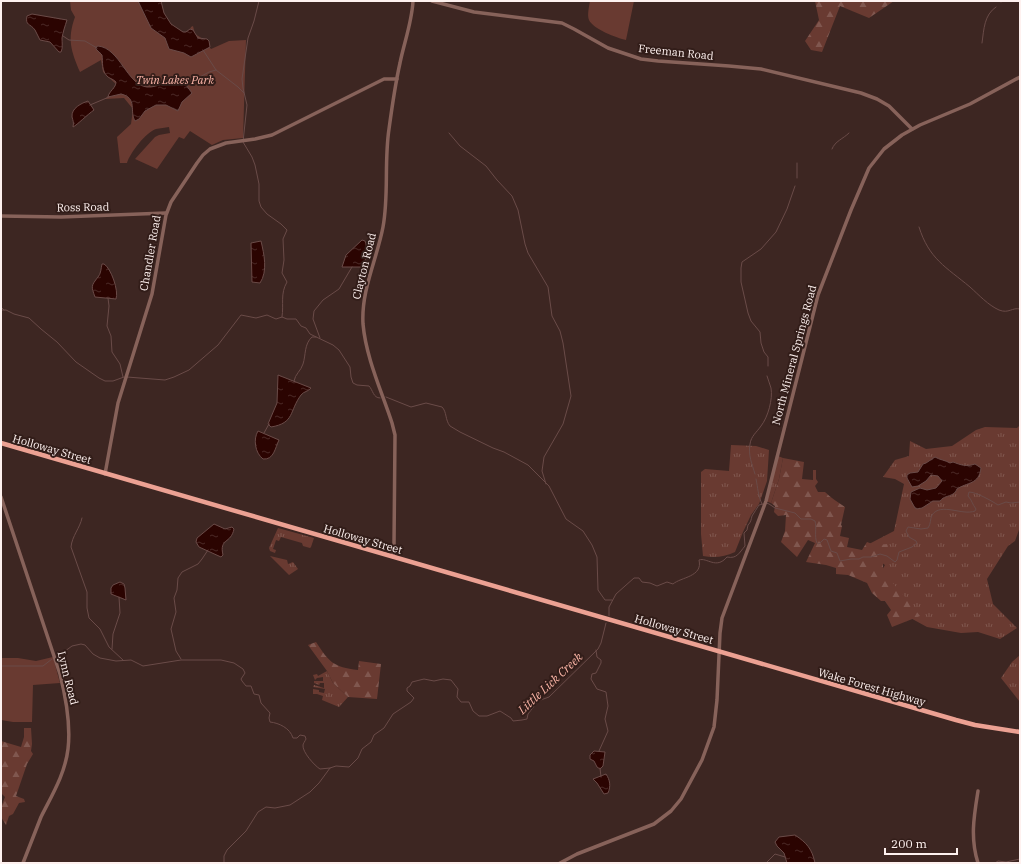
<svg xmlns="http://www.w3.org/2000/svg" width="1021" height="864" font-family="'IBM Plex Serif',serif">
<defs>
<pattern id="grass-tufts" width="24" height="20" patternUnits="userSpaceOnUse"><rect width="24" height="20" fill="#693a31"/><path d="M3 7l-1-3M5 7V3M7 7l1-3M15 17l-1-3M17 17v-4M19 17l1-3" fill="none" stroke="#80574f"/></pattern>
<pattern id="forest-firs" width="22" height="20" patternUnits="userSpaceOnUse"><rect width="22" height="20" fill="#693a31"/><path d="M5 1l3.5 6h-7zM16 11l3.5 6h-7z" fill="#80574f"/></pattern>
<pattern id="water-ripples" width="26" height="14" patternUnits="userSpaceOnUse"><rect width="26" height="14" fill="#2b0401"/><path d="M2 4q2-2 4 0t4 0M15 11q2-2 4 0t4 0" fill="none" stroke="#4b2926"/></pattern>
</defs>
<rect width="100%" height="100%" fill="#3d2622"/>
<g fill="url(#grass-tufts)">
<path d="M 1020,425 L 1020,527 L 1015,541 L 1008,546 L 987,579 L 993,604 L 1017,628 L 1000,639 L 978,632 L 961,633 L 927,627 L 905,615 L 871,589 L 885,565 L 864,550 L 869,544 L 894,531 L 904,484 L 895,479 L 883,477 L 895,460 L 909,456 L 910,441 L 926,449 L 952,446 L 976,430 L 985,427 L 1017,428 Z"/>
<path d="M 731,445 L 756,446 L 769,450 L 767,481 L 759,504 L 751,515 L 743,532 L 735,552 C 724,557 715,558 703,556 L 701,534 L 701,472 L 705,469 L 729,471 Z"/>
<path d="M 778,456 L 783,458 L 779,479 L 771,503 L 766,501 Z"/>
<path d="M 278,528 L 314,538 L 311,547 L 310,548 L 303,546 L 302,543 L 281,537 L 279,541 L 276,540 L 273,549 L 276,550 L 275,553 L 270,551 L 269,548 Z"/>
<path d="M 270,556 L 287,560 L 288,564 L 293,562 L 298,569 L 289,575 Z"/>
<path d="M 1020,655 L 1020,702 L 1001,678 L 1012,662 Z"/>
<path d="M 327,671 L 333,683 L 348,697 L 339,707 L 322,700 L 323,696 L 317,694 L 313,694 L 313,689 L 319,690 L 319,692 L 324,693 L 325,689 L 313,687 L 314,685 L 324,688 L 324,683 L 320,683 L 319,685 L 314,683 L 314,681 L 323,681 L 323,677 L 317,678 L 315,680 L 313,675 L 317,674 L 318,676 Z"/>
</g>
<g fill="url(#forest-firs)">
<path d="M 815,1 L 894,1 L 869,18 L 840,6 L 822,52 L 811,50 L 805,41 L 819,20 Z"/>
<path d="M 783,458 L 804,462 L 802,479 L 813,480 L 813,470 L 816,470 L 816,479 L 818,482 L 815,486 L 818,492 L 825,492 C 831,498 838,502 845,507 L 841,525 L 842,526 L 840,536 L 849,538 L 847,547 L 862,550 L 867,542 L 875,545 L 888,544 L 887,554 L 883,563 L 883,572 L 906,598 L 920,616 L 892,627 L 887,615 L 891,610 L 885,601 L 881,601 L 872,593 L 867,583 L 848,575 L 836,574 L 836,568 L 826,565 L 806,562 L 815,543 L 808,540 L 797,557 L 781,542 L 785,531 L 786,515 L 778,516 L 774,512 L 775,506 L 771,503 L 779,479 Z"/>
<path d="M 316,642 C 329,662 333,667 358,670 L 359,661 L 381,664 L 377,699 L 348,697 L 333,683 L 327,671 L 308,645 Z"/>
<path d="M 24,728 L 31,728 L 32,744 L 31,751 L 33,754 L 27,764 L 16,796 L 24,799 L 25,802 L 19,803 L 13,814 L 9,816 L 6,825 L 1,817 L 1,807 L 5,797 L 1,793 L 1,741 L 21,747 L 24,737 Z"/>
</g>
<g fill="#693a31">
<path d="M 70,1 L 159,1 C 162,14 171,26 182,34 L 189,32 L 191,27 L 193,26 L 195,34 L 203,39 L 211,49 L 229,41 L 246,40 L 243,138 L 223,140 L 212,145 L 190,131 L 184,139 L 179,137 L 157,169 L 135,159 L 155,137 L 159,135 L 170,133 L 169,127 C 165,128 160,128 156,129 C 146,132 130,153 127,163 L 120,163 L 117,137 L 131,124 L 133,109 L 124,98 L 105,99 L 118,86 L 103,72 L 101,60 L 80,72 C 71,51 67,39 75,17 L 71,10 Z"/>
<path d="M 590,1 L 634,1 L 626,40 C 617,38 593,29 589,20 C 587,15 589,7 590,1 Z"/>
<path d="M 53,657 L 60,683 L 33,685 L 32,722 L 13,722 L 1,720 L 1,658 L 18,658 L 36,661 Z"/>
</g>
<g fill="url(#water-ripples)" stroke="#6a4b48">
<path d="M 138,1 L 161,1 L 164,13 L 171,24 L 183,32 L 186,32 L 190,29 L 193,30 L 198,38 L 207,39 L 209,41 L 210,47 L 191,57 L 184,53 L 169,49 L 165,38 L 151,28 Z"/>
<path d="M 32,14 L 67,20 C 65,26 63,32 62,38 C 62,43 63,48 61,52 L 59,52 L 50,42 L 40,40 C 38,37 37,33 35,30 C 30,23 25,26 27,16 Z"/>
<path d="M 98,46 C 120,48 127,85 147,87 C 158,88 170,79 180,77 L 192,93 L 182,102 L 178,111 L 166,105 L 156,105 L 145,111 L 139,119 L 135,121 C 129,111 138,98 121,94 L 108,97 C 109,91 116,88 116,82 C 113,79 111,79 108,77 C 101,71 103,62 102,55 L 96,49 L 96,47 Z"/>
<path d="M 88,101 L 94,110 C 88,114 77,125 73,127 C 74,122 73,121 72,117 C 71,108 82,103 88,101 Z"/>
<path d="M 362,240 L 365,241 C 368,248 366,260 363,267 L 342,267 L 346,255 Z"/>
<path d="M 261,241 C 264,254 268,271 260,283 L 252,282 L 251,243 Z"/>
<path d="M 102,264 L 104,264 C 111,268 119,291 116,299 L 95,297 C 91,286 91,286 98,277 C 101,274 101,268 102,264 Z"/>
<path d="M 278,375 L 311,388 C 308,392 304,391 301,395 C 289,411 295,423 271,427 L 268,424 L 277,403 Z"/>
<path d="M 258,431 L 279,440 C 275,448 274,460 263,459 C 255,453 253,439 258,431 Z"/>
<path d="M 935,457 C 940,460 945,460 950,463 L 953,462 C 961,465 966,467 975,464 L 981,468 C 979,485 967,482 957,489 C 956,491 955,493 953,494 C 948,497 944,496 940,501 L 933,501 L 922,508 L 917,509 L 915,508 L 910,499 L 911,492 L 920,488 L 927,490 L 936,488 L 942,481 L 938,476 L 931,475 L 926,481 L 918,486 L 912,487 L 907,478 L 907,475 L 910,473 L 918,472 L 923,464 L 926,463 Z"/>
<path d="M 214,524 L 225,529 L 232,527 L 234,529 C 231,544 219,538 223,555 L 221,557 L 199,547 L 196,542 L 197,538 Z"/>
<path d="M 120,582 L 124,584 L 125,588 L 126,600 L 111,594 L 111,588 L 113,585 Z"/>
<path d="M 594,751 L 605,752 L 603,766 L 600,769 L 597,767 L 594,761 L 590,759 L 590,755 Z"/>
<path d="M 606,774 C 610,780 611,786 608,793 L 604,794 L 597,783 L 593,779 Z"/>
<path d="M 795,835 C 807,843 812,849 815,863 L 787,863 L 784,853 L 777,846 L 775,842 L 779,837 Z"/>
</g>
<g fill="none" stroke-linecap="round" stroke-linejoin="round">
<g stroke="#6a4b48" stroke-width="1">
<path d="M 259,1 L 254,21 L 248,38 L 242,79 L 243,88 L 247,105 L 243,142 L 252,157 L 255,165 L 259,184 L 259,201 L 261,207 L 267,214 L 281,224 L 287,230 L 283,239 L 284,260 L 282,273 L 287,282 C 280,294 284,304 282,317"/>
<path d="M 1001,2 L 1003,1"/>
<path d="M 63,36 L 69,40 L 85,41 L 97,48"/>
<path d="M 982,43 C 984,29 984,15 996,7"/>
<path d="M 203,50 L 216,70 L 238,87 L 244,93"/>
<path d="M 185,85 L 209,72 L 216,70"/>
<path d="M 90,105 L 109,97"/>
<path d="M 449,133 L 460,146 L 486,166 L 497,180 L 512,196 L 518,210 L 525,244 L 528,253 L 548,287 L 552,316 L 560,331 L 563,343 L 571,396 L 563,424 L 544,457 L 542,471 L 546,484"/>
<path d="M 832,149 C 835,141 843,139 849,133"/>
<path d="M 797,178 L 797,163"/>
<path d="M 919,227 C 929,259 946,267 970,287 C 979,295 988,305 999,310 C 1009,314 1012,307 1020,309"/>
<path d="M 108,298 L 109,306 L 107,326 L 111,336 L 112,352 L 120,364 L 123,377"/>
<path d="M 1,307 L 4,310"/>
<path d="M 1,310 L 6,310 L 14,314 L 29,318 L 41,329 L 57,342 L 76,362 L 99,378 L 105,381 L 113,381 L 124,377"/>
<path d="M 320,338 L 313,319 L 314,311 L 323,300 L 339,289 L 352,267"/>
<path d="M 768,366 L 768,357 L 764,352 L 761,343 L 760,332 L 751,321 L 748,313 L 741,282 L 741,268 L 742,262 L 761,249 L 776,232 L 787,209 L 795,186"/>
<path d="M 127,377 L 165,380 L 174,377 L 189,370 L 218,345 L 241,315 L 256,318 L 267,315 L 276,319 L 282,317 L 287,319 L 296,319 L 301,326 L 306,328 L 310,334 L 333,345 L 339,350 L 350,367 L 351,377 L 353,383 L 357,385 L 369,386 C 373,390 373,398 380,398"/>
<path d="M 294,381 C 295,374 301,371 303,364 C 306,355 304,344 312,337 L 316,337"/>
<path d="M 386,397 L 411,407 L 426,403 L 442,407 C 447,412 445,420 450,426 L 460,432 L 493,448 L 504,452 L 528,465 L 549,486 L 566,519 L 583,531 L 592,545 L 597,557 L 598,590 L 605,600 L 612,600"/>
<path d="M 264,433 L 269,424"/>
<path d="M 755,474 C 752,464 748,455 750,444 C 751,436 757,432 761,426 C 768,417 773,399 771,388 C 770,384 768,380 767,376"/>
<path d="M 756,479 C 758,488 758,496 762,504"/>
<path d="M 766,503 L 769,504 L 775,508 L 795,513 L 801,519 L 811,519 L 815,521 C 817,528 814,536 817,543 L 819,544 L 824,539 L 827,540 L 831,551 L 837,553 L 840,561 L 851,559 L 859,559 L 863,557 L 871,557 L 880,554 L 887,556 L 895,562 L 897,560 L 899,552 L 912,547 L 917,543 L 916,541 L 909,537 L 906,531 L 908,527 L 921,529 L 928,528 C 931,524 930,519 932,515 C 941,502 962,516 975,511 L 976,509 C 972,504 972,500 968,496 L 969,492 C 976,492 992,501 998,505 L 1006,502 L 1011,503 L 1020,502"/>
<path d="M 82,518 C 80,528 72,536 71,547 L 87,592 L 87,608 L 89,618 L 100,629 L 109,647 L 123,660"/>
<path d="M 609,616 L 609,607 L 616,594 L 634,578 L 639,578 L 642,582 L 650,583 L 657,586 L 667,582 L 673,584 C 681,577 703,577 699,560 C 707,557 716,570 727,557 C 737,559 739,553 745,546 L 744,533 L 747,530 L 748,525 C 751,522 751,520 752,516 C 754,512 757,509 759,505 L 763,504"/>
<path d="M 112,649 L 113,634 L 120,613 L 119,597"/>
<path d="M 596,650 L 597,657 L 601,660 L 601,663 L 596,673 L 592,674 L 591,679 L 597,689 L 606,692 L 608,706 L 605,719 L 608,731 L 599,751"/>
<path d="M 57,657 L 72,646 L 81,644 L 85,645 L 93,654 L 100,658 L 116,661 L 131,660 L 143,666 L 181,660 L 221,660 L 234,663 L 243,669 L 245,673 L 241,679 L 242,681 L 246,686 L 251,686 L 254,694 L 259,695 L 261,703 L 270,713 L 269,718 L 270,722 C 279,723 290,728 293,738 L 297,738 L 300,735 L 305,736 L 306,739 C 305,741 303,744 303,745 C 302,752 315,766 320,769 L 330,768"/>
<path d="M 181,659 L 176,651 L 171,629 L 176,612 L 174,598 L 177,590 L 178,578 L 182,572 L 198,564 L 202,559 L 208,550"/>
<path d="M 1,666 L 43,666 L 52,659"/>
<path d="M 600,768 L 601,777"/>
<path d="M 224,863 L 224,856 L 227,850 L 246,831 L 258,812 L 266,807 L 275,808 L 290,805 L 310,792 L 319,783 L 330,768 L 336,766 L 349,767 L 358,758 L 362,749 L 371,742 L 374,735 L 384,728 L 393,714 L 411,702 L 414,698 L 407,691 L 407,688 L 410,686 L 412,682 L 424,679 L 434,681 L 443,679 L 451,680 L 458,689 L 457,697 L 461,702 L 469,702 L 473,711 L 479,716 L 487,716 L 500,711 L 511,718 L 513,721 L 522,720 L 527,719 L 528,714 L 538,701 L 549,697 L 598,649 L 601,643 L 606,623"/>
<path d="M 766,863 L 775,854 L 785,857"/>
<path d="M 995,863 L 998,861 L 1006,862 L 1020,859"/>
</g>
<g stroke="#87625a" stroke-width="3.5">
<path d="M 432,1 L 474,12 L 562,23 L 574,29 L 608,48 L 641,59 L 658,61 L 729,66 L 761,69 L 861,93 L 877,99 L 889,106 L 912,129"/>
<path d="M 1,216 L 61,217 L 166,213"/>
<path d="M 105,474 L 118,403 L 152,294 L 166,215 L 171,202 L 197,163 L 203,155 L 210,149 L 226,143 L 255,139 L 272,135 L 384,79 L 397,79"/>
<path d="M 1,497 L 60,674 C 66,698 71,724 68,749 C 65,774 52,795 41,817 C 35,832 29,848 23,863"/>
<path d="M 393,557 L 394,545 L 395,435 L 392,423 C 382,392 366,358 363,324 C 361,290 377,259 383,227 C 389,195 384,162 389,129 C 392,107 395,85 400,63 C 404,43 412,22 413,1"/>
<path d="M 560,863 L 577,854 L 654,824 L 671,811 L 681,799 L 702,760 L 714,727 L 717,700 L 720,633 L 722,618 L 766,501 L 818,295 L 851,210 L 869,168 L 884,149 L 902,135 L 920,125 L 970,104 L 1020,77"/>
<path d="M 978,863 C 970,838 974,816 978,791"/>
</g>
<path stroke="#eca193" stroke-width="4.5" d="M 1,443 L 956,720 L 975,725 L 1020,732"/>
</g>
<g text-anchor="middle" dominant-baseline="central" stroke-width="4" stroke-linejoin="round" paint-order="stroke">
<g font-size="11" fill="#fef1ef" stroke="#321d19">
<text transform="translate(676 52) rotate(6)">Freeman Road</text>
<text transform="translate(83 207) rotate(-1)">Ross Road</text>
<text transform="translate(150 253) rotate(-80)">Chandler Road</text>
<text transform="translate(364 266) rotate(-76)">Clayton Road</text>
<text transform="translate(794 355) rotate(-75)">North Mineral Springs Road</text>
<text transform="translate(52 449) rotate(16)">Holloway Street</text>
<text transform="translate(363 539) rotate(16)">Holloway Street</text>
<text transform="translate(674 629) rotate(16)">Holloway Street</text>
<text transform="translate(68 678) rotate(76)">Lynn Road</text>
<text transform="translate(872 687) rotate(16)">Wake Forest Highway</text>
</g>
<g font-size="11" font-style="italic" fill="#feb6a9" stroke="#321d19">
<text x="175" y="80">Twin Lakes Park</text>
</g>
<g font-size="12" font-style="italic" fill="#fab4a6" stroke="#321d19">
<text transform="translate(550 683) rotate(-43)">Little Lick Creek</text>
</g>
</g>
<rect width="1021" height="864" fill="none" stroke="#fef1ef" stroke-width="4"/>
<path d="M885 848v6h72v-6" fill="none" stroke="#fef1ef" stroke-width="2"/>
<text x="891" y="848" font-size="12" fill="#fef1ef" stroke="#321d19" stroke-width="3" paint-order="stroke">200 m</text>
</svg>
